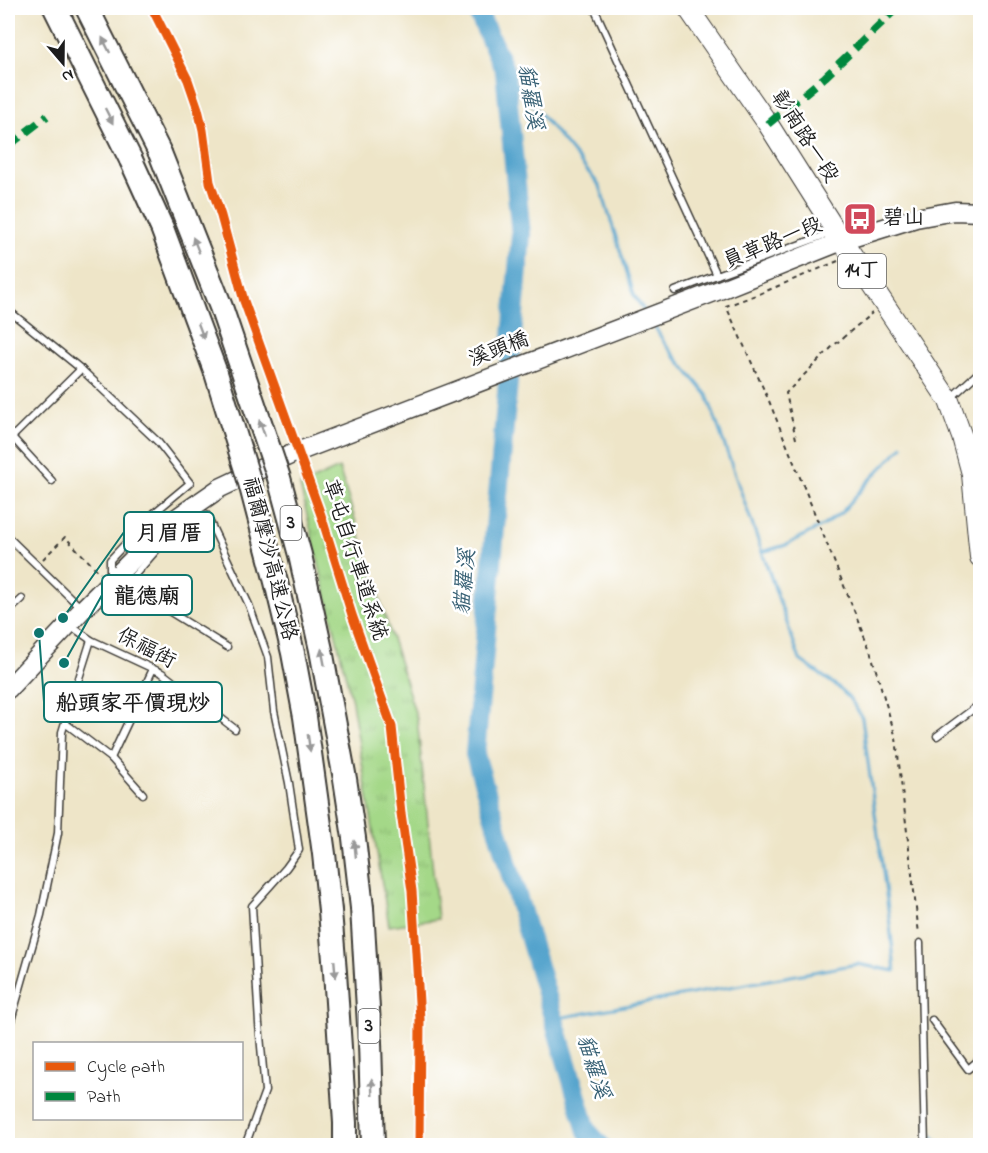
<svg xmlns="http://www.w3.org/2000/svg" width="988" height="1153" font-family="'Indie Flower','LXGW WenKai TC',sans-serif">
<defs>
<pattern id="grass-tufts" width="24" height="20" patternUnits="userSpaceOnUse" patternTransform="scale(1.5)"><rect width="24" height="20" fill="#a4d888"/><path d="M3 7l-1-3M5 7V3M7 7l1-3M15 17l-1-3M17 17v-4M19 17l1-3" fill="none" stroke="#8db975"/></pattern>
</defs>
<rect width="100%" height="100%" fill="#fff"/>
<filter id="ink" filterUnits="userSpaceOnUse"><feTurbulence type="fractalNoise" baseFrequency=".0167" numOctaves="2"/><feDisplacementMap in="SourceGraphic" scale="12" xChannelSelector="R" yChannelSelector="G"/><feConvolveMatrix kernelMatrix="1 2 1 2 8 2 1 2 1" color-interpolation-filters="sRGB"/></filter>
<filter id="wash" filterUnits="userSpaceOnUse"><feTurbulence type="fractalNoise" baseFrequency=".008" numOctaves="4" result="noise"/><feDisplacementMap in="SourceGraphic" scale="24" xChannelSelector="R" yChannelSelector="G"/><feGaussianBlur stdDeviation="1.35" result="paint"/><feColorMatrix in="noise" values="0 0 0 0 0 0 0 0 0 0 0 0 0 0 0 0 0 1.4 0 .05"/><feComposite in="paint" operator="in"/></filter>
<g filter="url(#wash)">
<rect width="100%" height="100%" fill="#eee5c8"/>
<path fill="url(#grass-tufts)" stroke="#607a52" stroke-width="1.5" d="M 339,468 L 417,719 L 438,919 L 389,926 L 352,702 L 300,486 Z"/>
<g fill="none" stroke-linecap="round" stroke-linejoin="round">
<g stroke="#52a3cc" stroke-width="3">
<path d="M 505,71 L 600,186 L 634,295 L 645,312"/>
<path d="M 762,552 L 786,545 L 824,525 L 842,512 L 867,483 L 903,446"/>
<path d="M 553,1019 L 857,964 L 895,971 L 889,916 L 862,718 L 851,700 L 838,687 L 800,660 L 707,395 L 665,344 L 652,322"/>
<path d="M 933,1136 L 941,1146"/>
</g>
<path stroke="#52a3cc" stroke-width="20" d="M 476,8 L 505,71 L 521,235 L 475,754 L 587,1131 L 601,1146"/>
</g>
</g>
<g filter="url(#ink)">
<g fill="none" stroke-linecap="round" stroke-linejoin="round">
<g stroke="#3c3a36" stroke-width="9">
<g id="lane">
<path d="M 594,8 L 717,275 L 825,235 L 833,238"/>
<path d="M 675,291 L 717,275"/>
<path d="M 8,310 L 81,369 L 158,442 L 190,483 L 154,513 L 110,560 L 110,576"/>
<path d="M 951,398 L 980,371"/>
<path d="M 12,437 L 52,481"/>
<path d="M 8,441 L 81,369"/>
<path d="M 8,537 L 80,607"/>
<path d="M 119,581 L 132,578 L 160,546 L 206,514 L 249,605 L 268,657 L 274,711 L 289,783 L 299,850 L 286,868 L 252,906 L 259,1024 L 265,1091 L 245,1146"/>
<path d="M 113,584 L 133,589 L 227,647"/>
<path d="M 8,612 L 22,599"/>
<path d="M 71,626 L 91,640 L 162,673 L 235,729"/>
<path d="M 65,723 L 111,758 L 143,794"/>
<path d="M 937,736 L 980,704"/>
<path d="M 111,758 L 153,669"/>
<path d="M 920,943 L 925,1146"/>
<path d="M 932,1020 L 968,1069 L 980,1059"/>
<path d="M 8,1031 L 41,915 L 58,833 L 62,732 L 91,640"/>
</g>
</g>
<g stroke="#3c3a36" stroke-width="21">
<path id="secondary" d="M 8,689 L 83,609 L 168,524 L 220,488 L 292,454 L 722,289 L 842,241 L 916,218 L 955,211 L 980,212"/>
</g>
<g stroke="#3c3a36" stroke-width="22">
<path id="primary" d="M 688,8 L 768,124 L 842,241 L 949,401 L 962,437 L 972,474 L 980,557"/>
</g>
<g stroke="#3c3a36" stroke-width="26">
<g id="highway">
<path d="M 55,8 L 131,160"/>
<path d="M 87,8 L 160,153"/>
<path d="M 362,908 L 370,1042 L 373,1146"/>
<path d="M 330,911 L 335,972 L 345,1123 L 345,1146"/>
</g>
</g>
<g stroke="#3c3a36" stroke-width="2" stroke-dasharray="4.5 4.5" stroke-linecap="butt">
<path d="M 838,261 L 759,294 L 726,306 L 769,401 L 870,650 L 896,738 L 919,934"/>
<path d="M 796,439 L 786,393 L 832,347 L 872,313"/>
<path d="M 43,559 L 65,537 L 100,573"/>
</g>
<use href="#lane" stroke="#fff" stroke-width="6"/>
<use href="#secondary" stroke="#fff" stroke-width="18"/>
<use href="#primary" stroke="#fff" stroke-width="20"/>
<use href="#highway" stroke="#fff" stroke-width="22"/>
<g stroke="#3c3a36" stroke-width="26" stroke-linecap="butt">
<g id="highway-bridge">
<path d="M 160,153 L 221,307 L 279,478 L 300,555 L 321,650 L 345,779 L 354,838 L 362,908"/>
<path d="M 131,160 L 162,228 L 216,373 L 250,483 L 276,582 L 293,653 L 305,717 L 324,854 L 330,911"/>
</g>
</g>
<use href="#highway-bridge" stroke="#fff" stroke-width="22"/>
<g stroke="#00873e" stroke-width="8" stroke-dasharray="15 8" stroke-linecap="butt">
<path d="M 768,124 L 825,77 L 897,8"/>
<path d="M 8,146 L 47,116"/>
</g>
<g stroke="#fff" stroke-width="13">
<path id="cycleway" d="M 152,8 L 188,80 L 198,109 L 203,130 L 210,182 L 221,216 L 244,301 L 321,515 L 352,615 L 392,727 L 401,813 L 412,891 L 416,953 L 420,1019 L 419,1146"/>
</g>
<use href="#cycleway" stroke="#e8590c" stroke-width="9"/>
</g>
<defs><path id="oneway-solid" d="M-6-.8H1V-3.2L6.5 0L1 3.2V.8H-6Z" transform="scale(1.5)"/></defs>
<g fill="#999">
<use href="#oneway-solid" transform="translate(106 45) rotate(-117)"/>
<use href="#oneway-solid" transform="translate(109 116) rotate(63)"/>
<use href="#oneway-solid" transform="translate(196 245) rotate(-112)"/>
<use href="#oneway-solid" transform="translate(201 331) rotate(69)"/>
<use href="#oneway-solid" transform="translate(262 428) rotate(-109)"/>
<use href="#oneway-solid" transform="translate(323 657) rotate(-101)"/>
<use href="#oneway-solid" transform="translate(309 743) rotate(82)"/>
<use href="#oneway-solid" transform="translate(355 849) rotate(-96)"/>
<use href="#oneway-solid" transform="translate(335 969) rotate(85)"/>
<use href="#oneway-solid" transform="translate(372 1087) rotate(-92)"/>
</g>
</g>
<defs>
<g id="bus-square" transform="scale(1.725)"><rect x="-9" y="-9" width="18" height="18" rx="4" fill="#d1495b" stroke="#fff"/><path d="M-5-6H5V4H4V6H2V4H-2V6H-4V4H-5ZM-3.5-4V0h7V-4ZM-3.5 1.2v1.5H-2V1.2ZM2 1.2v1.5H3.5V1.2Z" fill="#fff"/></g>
</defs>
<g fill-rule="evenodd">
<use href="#bus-square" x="860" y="219"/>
</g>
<g text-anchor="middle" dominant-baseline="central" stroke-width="5" stroke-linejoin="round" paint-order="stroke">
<g fill="#fff" stroke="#606060" stroke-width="1.5">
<rect x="838" y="254" width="48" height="34" rx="4.5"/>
<rect x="280.5" y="506" width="21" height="34" rx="4.5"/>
<rect x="358.5" y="1009" width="21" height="34" rx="4.5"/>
</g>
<g font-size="20" font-weight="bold" fill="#1c1c1c">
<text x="862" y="271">14丁</text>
<text x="291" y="523">3</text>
<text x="369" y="1026">3</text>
</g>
<g font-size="21" fill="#1c1c1c" stroke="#fff">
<text transform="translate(804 137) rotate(57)">彰南路一段</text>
<text transform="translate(773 244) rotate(-22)">員草路一段</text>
<text transform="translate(499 350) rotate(-21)">溪頭橋</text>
<text transform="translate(269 559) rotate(76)">福爾摩沙高速公路</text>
<text transform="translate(354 560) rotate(72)">草屯自行車道系統</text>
<text transform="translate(146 649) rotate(28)">保福街</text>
</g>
<g font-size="21" fill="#1c1c1c" stroke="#fff" text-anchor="start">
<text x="883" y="219">碧山</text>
</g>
<g font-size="22" font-style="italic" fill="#376074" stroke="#fff">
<text transform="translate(529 97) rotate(81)">貓羅溪</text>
<text transform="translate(466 582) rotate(-85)">貓羅溪</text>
<text transform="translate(592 1067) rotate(73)">貓羅溪</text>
</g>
</g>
<path fill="none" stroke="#0f766e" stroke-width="2" d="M63 618L124 532M64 663L102 595M39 633L44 702"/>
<g fill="#0f766e" stroke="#fff" stroke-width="2">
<circle cx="63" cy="618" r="6"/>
<circle cx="64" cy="663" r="6"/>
<circle cx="39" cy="633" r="6"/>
</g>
<g fill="#fff" stroke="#0f766e" stroke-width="2">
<rect x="124" y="512" width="90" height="40" rx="6"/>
<rect x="102" y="575" width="90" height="40" rx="6"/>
<rect x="44" y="682" width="178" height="40" rx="6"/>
</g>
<g font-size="22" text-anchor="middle" font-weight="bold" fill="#1c1c1c">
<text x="169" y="540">月眉厝</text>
<text x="147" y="603">龍德廟</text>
<text x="133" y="710">船頭家平價現炒</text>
</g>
<rect width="988" height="1153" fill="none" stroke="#fff" stroke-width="30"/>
<rect x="33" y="1042" width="210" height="78" fill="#ffffff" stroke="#a4a4a4" stroke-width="1.5"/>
<rect x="45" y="1062" width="30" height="9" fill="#e8590c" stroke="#a4a4a4" stroke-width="1.5"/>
<text x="87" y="1072" font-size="18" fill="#1c1c1c">Cycle path</text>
<rect x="45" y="1092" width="30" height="9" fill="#00873e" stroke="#a4a4a4" stroke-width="1.5"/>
<text x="87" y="1102" font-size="18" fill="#1c1c1c">Path</text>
<g transform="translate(63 63) rotate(160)" stroke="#ffffff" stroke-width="4.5" paint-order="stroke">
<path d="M0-4.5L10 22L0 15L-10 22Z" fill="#1c1c1c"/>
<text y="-9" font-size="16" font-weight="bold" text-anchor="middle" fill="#1c1c1c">N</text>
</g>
</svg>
